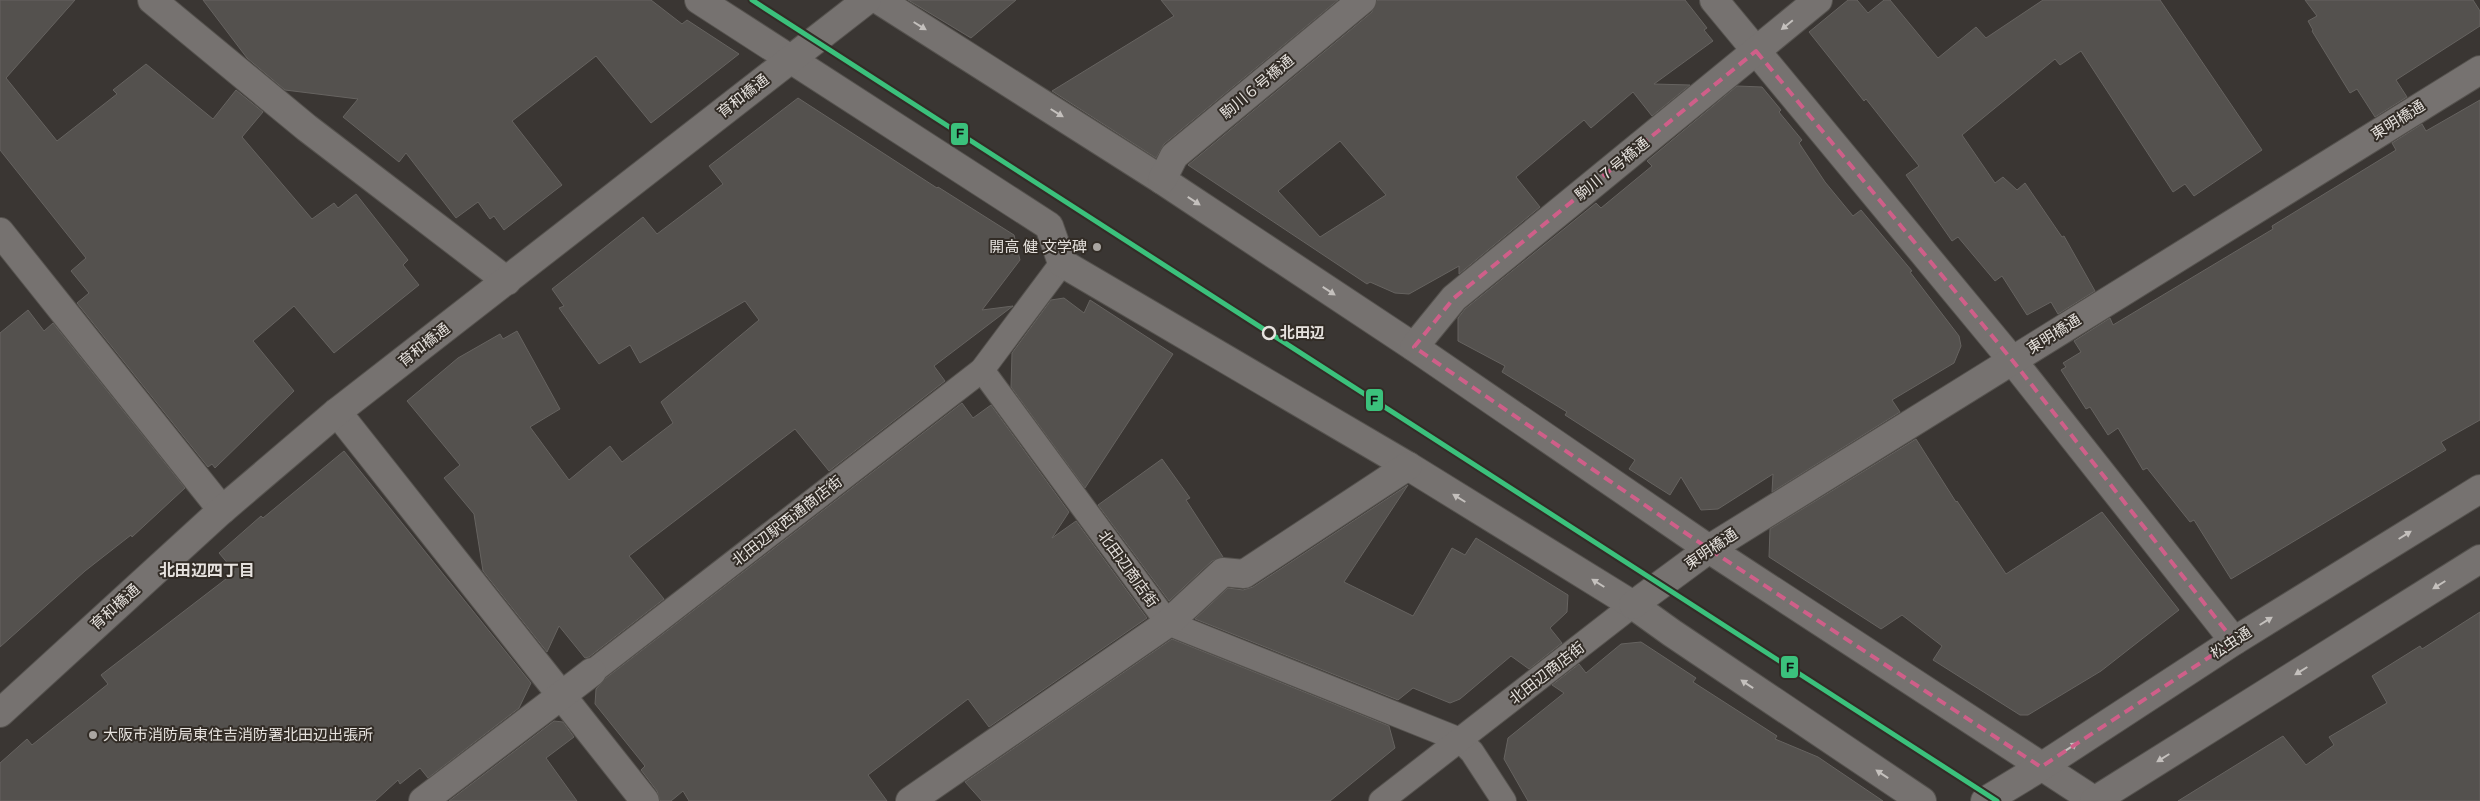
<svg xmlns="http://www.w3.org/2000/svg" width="2480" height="801" font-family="'Varela Round','Noto Sans JP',sans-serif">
<rect width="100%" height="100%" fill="#3a3633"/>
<g fill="#54514e" stroke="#666360" fill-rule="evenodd">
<path d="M 0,0 L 75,0 L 6,78 L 57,141 L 117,94 L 113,90 L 146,64 L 213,119 L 236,90 L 263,112 L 242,137 L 312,219 L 334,203 L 338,208 L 356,194 L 408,260 L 403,265 L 419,285 L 334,353 L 294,306 L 253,341 L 294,391 L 215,468 L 212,464 L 208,467 L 77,303 L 89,293 L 71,271 L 86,258 L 0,150 Z"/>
<path d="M 203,0 L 651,0 L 682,24 L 687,20 L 739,54 L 651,123 L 596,56 L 512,121 L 562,185 L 504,230 L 494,216 L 490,219 L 478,202 L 456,218 L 406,153 L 399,162 L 343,117 L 358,99 L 285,90 L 247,58 Z"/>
<path d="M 908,0 L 1016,0 L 971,38 Z"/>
<path d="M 1161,0 L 1338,0 L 1164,144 L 1156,158 L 1052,91 L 1174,16 Z"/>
<path d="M 1377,0 L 1685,0 L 1707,28 L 1704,30 L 1713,41 L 1654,84 L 1690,85 L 1652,116 L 1633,92 L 1591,128 L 1584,120 L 1516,177 L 1540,207 L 1459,274 L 1459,266 L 1409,294 L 1395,293 L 1370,282 L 1367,284 L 1188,165 L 1372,12 ZM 1340,141 L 1386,195 L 1320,237 L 1278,191 Z"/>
<path d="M 1848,0 L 1857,0 L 1868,13 L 1884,0 L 1890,0 L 1938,58 L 1976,27 L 1986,38 L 2043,0 L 2160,0 L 2262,150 L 2194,196 L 2185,184 L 2173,192 L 2081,51 L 2060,65 L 2055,59 L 1962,135 L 1995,183 L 2003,177 L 2017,190 L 2025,183 L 2062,237 L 2064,236 L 2095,291 L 2058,314 L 2051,302 L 2027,315 L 2002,276 L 1995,281 L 1958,237 L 1952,241 L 1906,175 L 1919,166 L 1866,99 L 1864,101 L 1809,32 Z"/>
<path d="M 2305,0 L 2473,0 L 2480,11 L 2480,26 L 2396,80 L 2407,97 L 2375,117 L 2357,89 L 2350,93 L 2312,31 L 2313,30 L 2308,21 L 2317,16 Z"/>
<path d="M 1737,86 L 1762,87 L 1781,110 L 1779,112 L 1802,140 L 1799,143 L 1825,182 L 1853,216 L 1861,210 L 1912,271 L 1910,272 L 1959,336 L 1961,346 L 1954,363 L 1892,400 L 1900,412 L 1772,492 L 1773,474 L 1718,509 L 1701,510 L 1681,477 L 1670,495 L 1629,469 L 1635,460 L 1565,415 L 1567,412 L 1502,372 L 1505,366 L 1458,341 L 1458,318 L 1465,309 L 1596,203 L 1601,208 L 1652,166 L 1647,161 Z"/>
<path d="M 798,98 L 937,188 L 938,187 L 1014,235 L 1020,260 L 982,310 L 1013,306 L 934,366 L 945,381 L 829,471 L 795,429 L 629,556 L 664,599 L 589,657 L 585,658 L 559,626 L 547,652 L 483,571 L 474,514 L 444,478 L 460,465 L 407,401 L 458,358 L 500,334 L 503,339 L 517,331 L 560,409 L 530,427 L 569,480 L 610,446 L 622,462 L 673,423 L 661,402 L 759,320 L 745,301 L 640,363 L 630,345 L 599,364 L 559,308 L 564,306 L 552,289 L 643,217 L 657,234 L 723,184 L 709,166 Z"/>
<path d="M 2480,100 L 2480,420 L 2441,442 L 2446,450 L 2231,579 L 2194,520 L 2190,522 L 2147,468 L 2143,470 L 2118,428 L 2108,435 L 2090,407 L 2086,409 L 2061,370 L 2066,367 L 2063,363 L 2081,352 L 2074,341 L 2110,318 L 2113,325 L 2273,229 L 2272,226 L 2396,150 L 2392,143 L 2422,124 L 2426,131 Z"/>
<path d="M 1064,298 L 1084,313 L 1090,300 L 1173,354 L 1085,488 L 1011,387 L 1012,353 L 1051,300 Z"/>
<path d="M 28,310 L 44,331 L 53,323 L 185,488 L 132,537 L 131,535 L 85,571 L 0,647 L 0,333 Z"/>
<path d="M 962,403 L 973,418 L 991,405 L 1069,512 L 1052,538 L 1076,521 L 1147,618 L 989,727 L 968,699 L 868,775 L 887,801 L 689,801 L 683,791 L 671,801 L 660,801 L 657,791 L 641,770 L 645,766 L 595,704 L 596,689 L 606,678 Z"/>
<path d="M 1916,439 L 1956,502 L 1957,501 L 2006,574 L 2102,512 L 2179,610 L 2101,671 L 2028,715 L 2020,715 L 1933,660 L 1942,646 L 1902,615 L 1881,629 L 1769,557 L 1770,529 Z"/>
<path d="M 344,451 L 531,683 L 519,708 L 428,778 L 420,768 L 400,784 L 398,780 L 375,801 L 0,801 L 0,763 L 27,739 L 32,745 L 108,684 L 101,675 L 235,572 L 219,553 L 261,516 L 263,518 Z"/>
<path d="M 1162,459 L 1190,498 L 1186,500 L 1223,557 L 1212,561 L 1169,601 L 1098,505 Z"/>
<path d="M 1408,485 L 1344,582 L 1413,616 L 1452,548 L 1465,555 L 1476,538 L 1568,595 L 1567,612 L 1550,628 L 1562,643 L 1529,669 L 1511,656 L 1460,699 L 1450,703 L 1413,688 L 1398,700 L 1195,619 L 1228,588 L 1243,590 L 1253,587 Z"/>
<path d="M 2480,612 L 2480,801 L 2178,801 L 2283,736 L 2306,765 L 2334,745 L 2329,737 L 2387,703 L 2372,676 L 2420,646 L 2422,649 Z"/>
<path d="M 1172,639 L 1389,726 L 1395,748 L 1330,801 L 982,801 L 965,782 Z"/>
<path d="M 1641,642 L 1696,678 L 1693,682 L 1777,736 L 1775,739 L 1818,757 L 1883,801 L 1528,801 L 1504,759 L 1508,738 L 1564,693 L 1552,685 L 1579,664 L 1586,673 L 1621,644 Z"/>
<path d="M 554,721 L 563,722 L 574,737 L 546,758 L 577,801 L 449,801 Z"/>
</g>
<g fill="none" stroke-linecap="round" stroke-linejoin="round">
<g stroke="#55524e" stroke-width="26">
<g id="pedestrian">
<path d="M 982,370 L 1168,623 L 1460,740 L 1472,752 L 1504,801"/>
<path d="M 592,672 L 982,370 L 1062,263"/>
<path d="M 1381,801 L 1633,605"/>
</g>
</g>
<g stroke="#55524e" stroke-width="30">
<g id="minor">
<path d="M 152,0 L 307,128 L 507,281"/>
<path d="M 699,0 L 1049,226 L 1062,263 L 1408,466 L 1633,605 L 1672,633 L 1922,801"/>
<path d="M 879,0 L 1162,180 L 1414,347 L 1709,549 L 2095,801"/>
<path d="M 1714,0 L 2012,360 L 2234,641"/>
<path d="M 1162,180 L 1174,156 L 1362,0"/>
<path d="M 0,232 L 222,510"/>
<path d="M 1414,347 L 1454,298 L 1818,0"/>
<path d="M 337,412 L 645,801"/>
<path d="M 423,801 L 592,672"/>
<path d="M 910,801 L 1168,623 L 1223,572 L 1244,574 L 1408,466"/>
</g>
</g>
<g stroke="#55524e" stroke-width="30">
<g id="tertiary">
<path d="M 1633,605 L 1709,549 L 2480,70"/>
<path d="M 0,713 L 222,510 L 337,412 L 867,0"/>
<path d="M 1985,801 L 2041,767 L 2234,641 L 2480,489"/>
<path d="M 2094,801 L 2480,559"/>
</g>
</g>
<use href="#pedestrian" stroke="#767270" stroke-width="24"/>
<use href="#minor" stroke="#767270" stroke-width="28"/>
<use href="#tertiary" stroke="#767270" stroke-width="28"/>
<g stroke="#322c26" stroke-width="9">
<path id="rail-1" d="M 752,0 L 1997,801"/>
</g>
<use href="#rail-1" stroke="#3bc17c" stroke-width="5"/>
</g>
<defs><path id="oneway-solid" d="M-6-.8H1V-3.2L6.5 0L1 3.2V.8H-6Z" transform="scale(1.25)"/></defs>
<g fill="#c4c0bd">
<use href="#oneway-solid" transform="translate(1787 25) rotate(141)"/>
<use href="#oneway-solid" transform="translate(920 26) rotate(32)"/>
<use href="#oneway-solid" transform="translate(1057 113) rotate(32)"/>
<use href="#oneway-solid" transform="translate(1194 201) rotate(33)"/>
<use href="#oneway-solid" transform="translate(1329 291) rotate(33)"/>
<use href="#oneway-solid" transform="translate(1459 498) rotate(-148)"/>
<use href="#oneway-solid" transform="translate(2405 535) rotate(-32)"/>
<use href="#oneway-solid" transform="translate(1598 583) rotate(-148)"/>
<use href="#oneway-solid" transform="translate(2439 585) rotate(148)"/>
<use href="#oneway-solid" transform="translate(2266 621) rotate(-32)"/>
<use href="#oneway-solid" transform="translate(2301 671) rotate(148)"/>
<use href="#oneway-solid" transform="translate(1747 684) rotate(-146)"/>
<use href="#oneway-solid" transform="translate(2071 747) rotate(-33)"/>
<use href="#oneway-solid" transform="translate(2163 758) rotate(148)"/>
<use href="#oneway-solid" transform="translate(1882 774) rotate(-146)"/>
</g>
<path fill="none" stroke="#cf5f89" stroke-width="4" stroke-dasharray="10 6" stroke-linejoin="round" d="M 1756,51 L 2012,360 L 2234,641 L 2041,767 L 1709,549 L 1414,347 L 1454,298 Z"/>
<g fill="#aaa6a2" stroke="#322c26" stroke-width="2">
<circle cx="1097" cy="247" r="5"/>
<circle cx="93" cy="735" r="5"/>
</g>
<circle fill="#322c26" stroke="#e6e2de" stroke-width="2.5" cx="1269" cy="333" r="6"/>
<g text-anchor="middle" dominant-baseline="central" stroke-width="4" stroke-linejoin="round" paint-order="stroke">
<g font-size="15" fill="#e6e2de" stroke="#322c26">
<text transform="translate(1257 87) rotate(-40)">駒川６号橋通</text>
<text transform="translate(743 96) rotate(-38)">育和橋通</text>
<text transform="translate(2398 120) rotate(-32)">東明橋通</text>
<text transform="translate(1612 169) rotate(-39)">駒川７号橋通</text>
<text transform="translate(2054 334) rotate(-32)">東明橋通</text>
<text transform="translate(424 345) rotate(-38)">育和橋通</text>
<text transform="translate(787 521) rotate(-38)">北田辺駅西通商店街</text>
<text transform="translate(1711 549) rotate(-34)">東明橋通</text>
<text transform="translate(1128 569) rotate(54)">北田辺商店街</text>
<text transform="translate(115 607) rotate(-42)">育和橋通</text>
<text transform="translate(2231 643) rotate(-33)">松虫通</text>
<text transform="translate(1547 673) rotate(-38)">北田辺商店街</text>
</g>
<g font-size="15" fill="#e6e2de" stroke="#322c26" text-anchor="end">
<text x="1087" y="247">開高 健 文学碑</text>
<text x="103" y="735" text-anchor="start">大阪市消防局東住吉消防署北田辺出張所</text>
</g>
<g font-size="15" font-weight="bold" fill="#e6e2de" stroke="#322c26" text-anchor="start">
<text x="1280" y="333">北田辺</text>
</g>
<g font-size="16" font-weight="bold" fill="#e6e2de" stroke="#322c26">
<text x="207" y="571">北田辺四丁目</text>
</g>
</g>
<g stroke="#322c26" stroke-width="2">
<rect x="950" y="122" width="19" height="24" rx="5" fill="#3bc17c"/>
<rect x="1365" y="388" width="19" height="24" rx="5" fill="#3bc17c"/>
<rect x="1780" y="655" width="19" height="24" rx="5" fill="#3bc17c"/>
</g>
<g font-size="14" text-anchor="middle" font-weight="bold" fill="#111">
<text x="960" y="138">F</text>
<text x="1374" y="405">F</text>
<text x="1790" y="672">F</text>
</g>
</svg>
